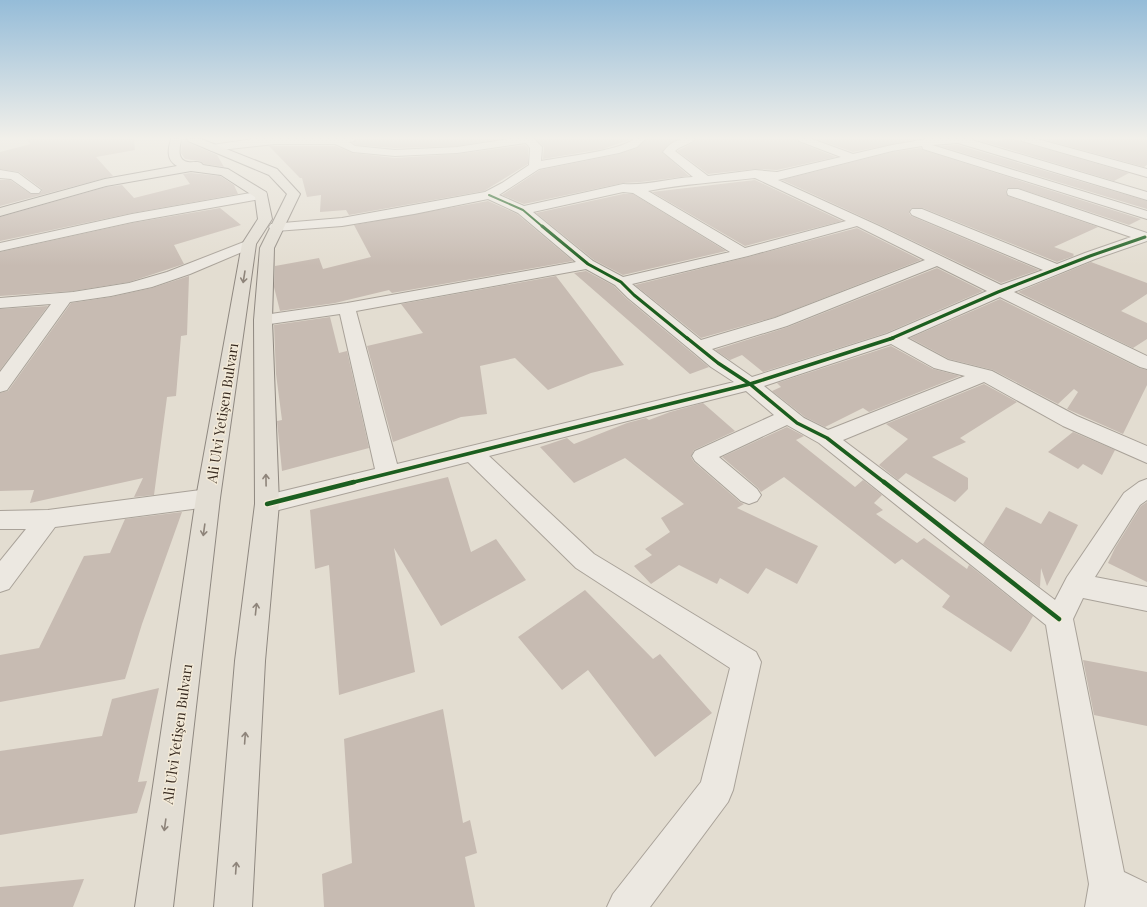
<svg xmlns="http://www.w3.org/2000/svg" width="1147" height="907" font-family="'Playfair Display',serif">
<rect width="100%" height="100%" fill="#e3ddd1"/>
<g fill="#c7bbb2">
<path d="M 25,139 L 134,139 L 135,150 L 96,157 L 113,176 L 0,206 L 0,180 L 10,180 L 31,194 L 39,194 L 42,191 L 42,189 L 19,172 L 0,169 L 0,152 L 31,144 Z"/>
<path d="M 182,139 L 186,139 L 187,142 L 217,155 L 224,167 L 204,164 L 200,161 L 185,159 L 181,153 Z"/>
<path d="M 356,139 L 501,139 L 457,146 L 395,148 L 356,145 L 353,143 Z"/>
<path d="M 536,139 L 631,139 L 603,149 L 543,159 L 544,147 Z"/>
<path d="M 646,139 L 678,139 L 669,144 L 662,152 L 689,176 L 641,182 L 623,183 L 524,204 L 502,195 L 540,170 L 619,154 L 637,148 Z"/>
<path d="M 696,139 L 797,139 L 798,142 L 836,157 L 777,170 L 755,169 L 708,174 L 677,151 L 691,144 Z"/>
<path d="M 816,139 L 919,139 L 853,152 Z"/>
<path d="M 984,139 L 996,142 L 1004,139 L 1015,139 L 1022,142 L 1129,173 L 1114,181 L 978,140 Z"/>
<path d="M 1042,139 L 1147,139 L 1147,165 L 1144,167 Z"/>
<path d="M 525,145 L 528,148 L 528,164 L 484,191 L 349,215 L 346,210 L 320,212 L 321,195 L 307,197 L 302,178 L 300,178 L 269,146 L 335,146 L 353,153 L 395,158 L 457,154 Z"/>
<path d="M 958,145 L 1147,201 L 1147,209 L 940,146 Z"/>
<path d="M 921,148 L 923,150 L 1141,219 L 1129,225 L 1018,188 L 1007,188 L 1006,192 L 1008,196 L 1098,227 L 1054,247 L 1074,254 L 1073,255 L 1074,256 L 1057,262 L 923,208 L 911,208 L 909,213 L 911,216 L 1039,270 L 1001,283 L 880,225 L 782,180 L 892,152 Z"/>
<path d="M 191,173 L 220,176 L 234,185 L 238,194 L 132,213 L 0,241 L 0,217 L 106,187 L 122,185 L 134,198 L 190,184 L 183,174 Z"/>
<path d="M 755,180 L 842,221 L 745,246 L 652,192 Z"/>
<path d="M 623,194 L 633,194 L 726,251 L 623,275 L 594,260 L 536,213 Z"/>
<path d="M 488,201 L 517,214 L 573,261 L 392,293 L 389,290 L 335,303 L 280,311 L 274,287 L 275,266 L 319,258 L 323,269 L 371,257 L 354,225 Z"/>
<path d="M 220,208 L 241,225 L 174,245 L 184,264 L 129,282 L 73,291 L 0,296 L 0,252 L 132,223 Z"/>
<path d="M 857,228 L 921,260 L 775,317 L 701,338 L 635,285 L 748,257 Z"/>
<path d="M 1091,262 L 1147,283 L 1147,294 L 1121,311 L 1147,323 L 1147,339 L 1133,348 L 1018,292 Z"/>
<path d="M 937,268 L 983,291 L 886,333 L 763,372 L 742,355 L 730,360 L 715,350 L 788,327 Z"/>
<path d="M 586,271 L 614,286 L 627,299 L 709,367 L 690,374 L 574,273 Z"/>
<path d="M 189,276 L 187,335 L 181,336 L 176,396 L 167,397 L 154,495 L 134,497 L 143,478 L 30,503 L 34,490 L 0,491 L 0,393 L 8,391 L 71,303 L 111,297 L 152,288 Z"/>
<path d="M 556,276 L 624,365 L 591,373 L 548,390 L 515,358 L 480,366 L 487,414 L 461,417 L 393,442 L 367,346 L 423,333 L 401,304 Z"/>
<path d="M 1000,299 L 1139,368 L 1147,370 L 1147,385 L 1123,434 L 1067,409 L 1078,392 L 1074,389 L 1058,404 L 993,370 L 949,359 L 910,338 Z"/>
<path d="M 48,306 L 0,370 L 0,309 Z"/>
<path d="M 330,317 L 339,353 L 347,351 L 369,448 L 282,471 L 277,421 L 282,420 L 276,374 L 274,325 Z"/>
<path d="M 891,346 L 933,369 L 960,376 L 869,412 L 863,408 L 825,427 L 805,417 L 772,391 L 781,387 L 777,383 Z"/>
<path d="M 984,384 L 1017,402 L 960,438 L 966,442 L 932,457 L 968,478 L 968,489 L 955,502 L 906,473 L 898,480 L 879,465 L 908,439 L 886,424 Z"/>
<path d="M 703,403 L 735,431 L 694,450 L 691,457 L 694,462 L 740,502 L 744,504 L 737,508 L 818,546 L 797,584 L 766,568 L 748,594 L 720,578 L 717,584 L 679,565 L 651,584 L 634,566 L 652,555 L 645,549 L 670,532 L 661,518 L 684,504 L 625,458 L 574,483 L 540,447 L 567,438 L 574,444 L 627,423 L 646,418 L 649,420 L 670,412 Z"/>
<path d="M 787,427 L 804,436 L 796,440 L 855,487 L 863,480 L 882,495 L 874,503 L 883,510 L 876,514 L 917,543 L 924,538 L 967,569 L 969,565 L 1033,616 L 1025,630 L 1011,652 L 942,607 L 950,596 L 902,559 L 895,564 L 784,477 L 761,492 L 758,488 L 722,457 Z"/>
<path d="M 1073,432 L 1115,450 L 1102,475 L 1083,464 L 1078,469 L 1048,452 Z"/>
<path d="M 448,477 L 471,552 L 496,539 L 526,580 L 441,626 L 394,548 L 415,672 L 339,695 L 329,565 L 315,569 L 310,510 Z"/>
<path d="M 1147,502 L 1147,582 L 1108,563 L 1115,548 L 1141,506 Z"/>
<path d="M 1006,507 L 1041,524 L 1049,511 L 1078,525 L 1047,586 L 1041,568 L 1040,587 L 983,544 Z"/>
<path d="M 182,512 L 142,624 L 125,679 L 0,702 L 0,655 L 39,648 L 84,556 L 110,553 L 125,519 Z"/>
<path d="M 585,590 L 653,659 L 660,654 L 712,713 L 655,757 L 588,670 L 562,690 L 518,637 Z"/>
<path d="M 1083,660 L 1147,672 L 1147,726 L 1094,715 Z"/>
<path d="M 159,688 L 138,782 L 147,781 L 137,813 L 0,835 L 0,751 L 102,736 L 112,699 Z"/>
<path d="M 443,709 L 463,823 L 470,820 L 477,853 L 465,857 L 475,907 L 324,907 L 322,874 L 352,863 L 344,739 Z"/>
<path d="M 84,879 L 73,907 L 0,907 L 0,887 Z"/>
</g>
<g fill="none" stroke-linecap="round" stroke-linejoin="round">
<g stroke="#a9a299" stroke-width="2">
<g id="minor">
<path d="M 253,139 L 355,139 L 354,141 L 349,142 L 355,146 L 395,150 L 457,147 L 509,139 L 534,139 L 542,147 L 541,161 C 562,157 619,151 634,139 L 645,139 L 637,147 L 619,153 L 539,169 L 499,195 L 524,206 L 623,184 C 647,186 670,178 693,177 L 663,152 C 672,140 681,138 695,139 C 690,145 681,145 675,151 L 708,176 L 755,170 L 777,172 L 841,157 L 799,141 L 798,139 L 812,139 L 853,154 L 892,145 L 927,139 L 973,139 L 972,140 L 1147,192 L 1147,200 L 958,143 L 932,145 L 1147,211 L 1147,219 L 923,149 L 922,146 L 892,151 L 778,180 L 879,226 L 1001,285 L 1043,270 L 912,215 L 910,212 L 912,209 L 922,209 L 1057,264 L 1085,253 L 1131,237 L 1008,195 L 1007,192 L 1008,189 L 1018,189 L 1147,233 L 1147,241 L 1095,259 L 1014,292 L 1147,356 L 1147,369 L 1140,367 L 1000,297 L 907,338 L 948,360 L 992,371 L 1077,416 L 1147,446 L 1147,463 L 1063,426 L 984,382 L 843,440 L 1055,600 L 1067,577 L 1124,493 L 1139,482 L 1147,479 L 1147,500 L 1140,505 L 1095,577 L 1147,587 L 1147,611 L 1083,598 L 1073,619 L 1124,872 L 1147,883 L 1147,907 L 1085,907 L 1089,884 L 1046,625 L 819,443 L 787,425 L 719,457 L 757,489 L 761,495 L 757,501 L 749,504 L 741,501 L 695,461 L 692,456 L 695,451 L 774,415 L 746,391 L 489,456 L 594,554 L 756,652 L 761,662 L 733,790 L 728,802 L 650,907 L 607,907 L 613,894 L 701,782 L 730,668 L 576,568 L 468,462 L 267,513 L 259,510 L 255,504 L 259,498 L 267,495 L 375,469 L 340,314 L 263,325 L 257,324 L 254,320 L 257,316 L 347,303 L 576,262 L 518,213 L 488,199 L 414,214 L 342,226 L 276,231 L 271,230 L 269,227 L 271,224 L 342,218 L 485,192 L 502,183 L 529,165 L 530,148 L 526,143 L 457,153 L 395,156 L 353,152 L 335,144 L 275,144 L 212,151 L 206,148 L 212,145 ZM 755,178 L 846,221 L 745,248 L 648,191 C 683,184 719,182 755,178 ZM 623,192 L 633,193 L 730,252 L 623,277 L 593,261 L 533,212 ZM 857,226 L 925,260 L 775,318 L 701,340 L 632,284 L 748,256 ZM 937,266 L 987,291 L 887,334 L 752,377 L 712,349 L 787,326 ZM 586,269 L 615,285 L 628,298 L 692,351 L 711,367 L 734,382 L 397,464 L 356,311 ZM 891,344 L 934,368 L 965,376 L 828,430 L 804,418 L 764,386 Z"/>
<path d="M 1021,139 L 1037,139 L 1147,169 L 1147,177 L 1022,141 Z"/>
<path d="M 0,170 L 18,173 L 41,190 L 39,193 L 31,193 L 11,179 L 0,178 Z"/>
<path d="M 261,191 L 266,192 L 267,195 L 266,198 L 132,222 L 0,251 L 0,243 L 132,214 Z"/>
<path d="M 249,240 L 254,241 L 256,244 L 254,247 L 190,274 L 152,287 L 111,296 L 70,302 L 7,390 L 0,392 L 0,372 L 51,304 L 0,308 L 0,298 L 73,292 L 129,283 L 167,272 Z"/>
<path d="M 208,489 L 216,492 L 220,498 L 216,504 L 208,507 L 55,527 L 9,589 L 0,592 L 0,561 L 26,529 L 0,529 L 0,511 L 48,510 Z"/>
</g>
</g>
<g stroke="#8f8880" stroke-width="2">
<g id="major">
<path d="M 171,139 L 181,139 C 180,147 176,160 188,162 C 192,163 197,161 201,163 L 203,165 L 228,169 L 266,192 L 267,195 L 272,219 L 256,244 L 220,498 L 173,907 L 135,907 L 196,498 L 242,244 L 258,219 L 255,197 L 221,175 L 191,171 L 106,186 L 0,216 L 0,208 L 105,179 L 177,166 C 166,160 168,149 171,139 Z"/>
<path d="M 187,139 L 201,139 L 277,169 L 300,194 L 274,248 L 272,320 L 279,504 L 265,661 L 252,907 L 214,907 L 235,661 L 255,504 L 254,320 L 260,248 L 287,194 L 269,175 L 188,141 Z"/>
</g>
</g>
<use href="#minor" fill="#ece8e1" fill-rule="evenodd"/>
<use href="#major" fill="#e3ded4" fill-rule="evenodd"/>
<g stroke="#f3ead8" stroke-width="3.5">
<path id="cycleway-far3" d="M 489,195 L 523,210 L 543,227"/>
</g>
<g stroke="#f3ead8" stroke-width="5">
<g id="cycleway-far2">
<path d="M 542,226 L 588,264 L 621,282 L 634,295 L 688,339"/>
<path d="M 890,339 L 998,292 L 1090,256 L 1145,237"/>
</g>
</g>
<g stroke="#f3ead8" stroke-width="6">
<g id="cycleway-far1">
<path d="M 687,338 L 718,363 L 750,384 L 797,423 L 827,438 L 885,483"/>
<path d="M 350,483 L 750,384 L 893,338"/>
</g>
</g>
<g stroke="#f3ead8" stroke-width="7">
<g id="cycleway">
<path d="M 884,482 L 1059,619"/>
<path d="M 267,504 L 354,482"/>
</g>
</g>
<use href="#cycleway-far3" stroke="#1b5e20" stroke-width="2"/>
<use href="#cycleway-far2" stroke="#1b5e20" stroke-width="3"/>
<use href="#cycleway-far1" stroke="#1b5e20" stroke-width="3.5"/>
<use href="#cycleway" stroke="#1b5e20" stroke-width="4.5"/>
</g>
<defs><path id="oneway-shaft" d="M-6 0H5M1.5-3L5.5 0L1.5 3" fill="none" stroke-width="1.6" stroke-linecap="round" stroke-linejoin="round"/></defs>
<g stroke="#8e847a">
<use href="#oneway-shaft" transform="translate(244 277) rotate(99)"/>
<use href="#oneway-shaft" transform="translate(266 480) rotate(-91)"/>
<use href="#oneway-shaft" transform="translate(204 530) rotate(98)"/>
<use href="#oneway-shaft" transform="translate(256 609) rotate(-84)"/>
<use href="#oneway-shaft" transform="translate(245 738) rotate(-86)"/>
<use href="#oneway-shaft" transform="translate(165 825) rotate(98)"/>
<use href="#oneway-shaft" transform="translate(236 868) rotate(-86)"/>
</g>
<linearGradient id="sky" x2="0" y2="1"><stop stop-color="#95bcd8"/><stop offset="0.52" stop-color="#f2f0ea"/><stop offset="1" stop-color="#f2f0ea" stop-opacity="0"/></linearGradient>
<rect width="1147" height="266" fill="url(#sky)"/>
<g text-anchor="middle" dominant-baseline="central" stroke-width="3" stroke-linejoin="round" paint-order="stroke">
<g font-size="14" fill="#382b21" stroke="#f3ead8">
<text transform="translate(222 413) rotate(-81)">Ali Ulvi Yetişen Bulvarı</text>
<text transform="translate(177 734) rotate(-82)">Ali Ulvi Yetişen Bulvarı</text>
</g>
</g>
</svg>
